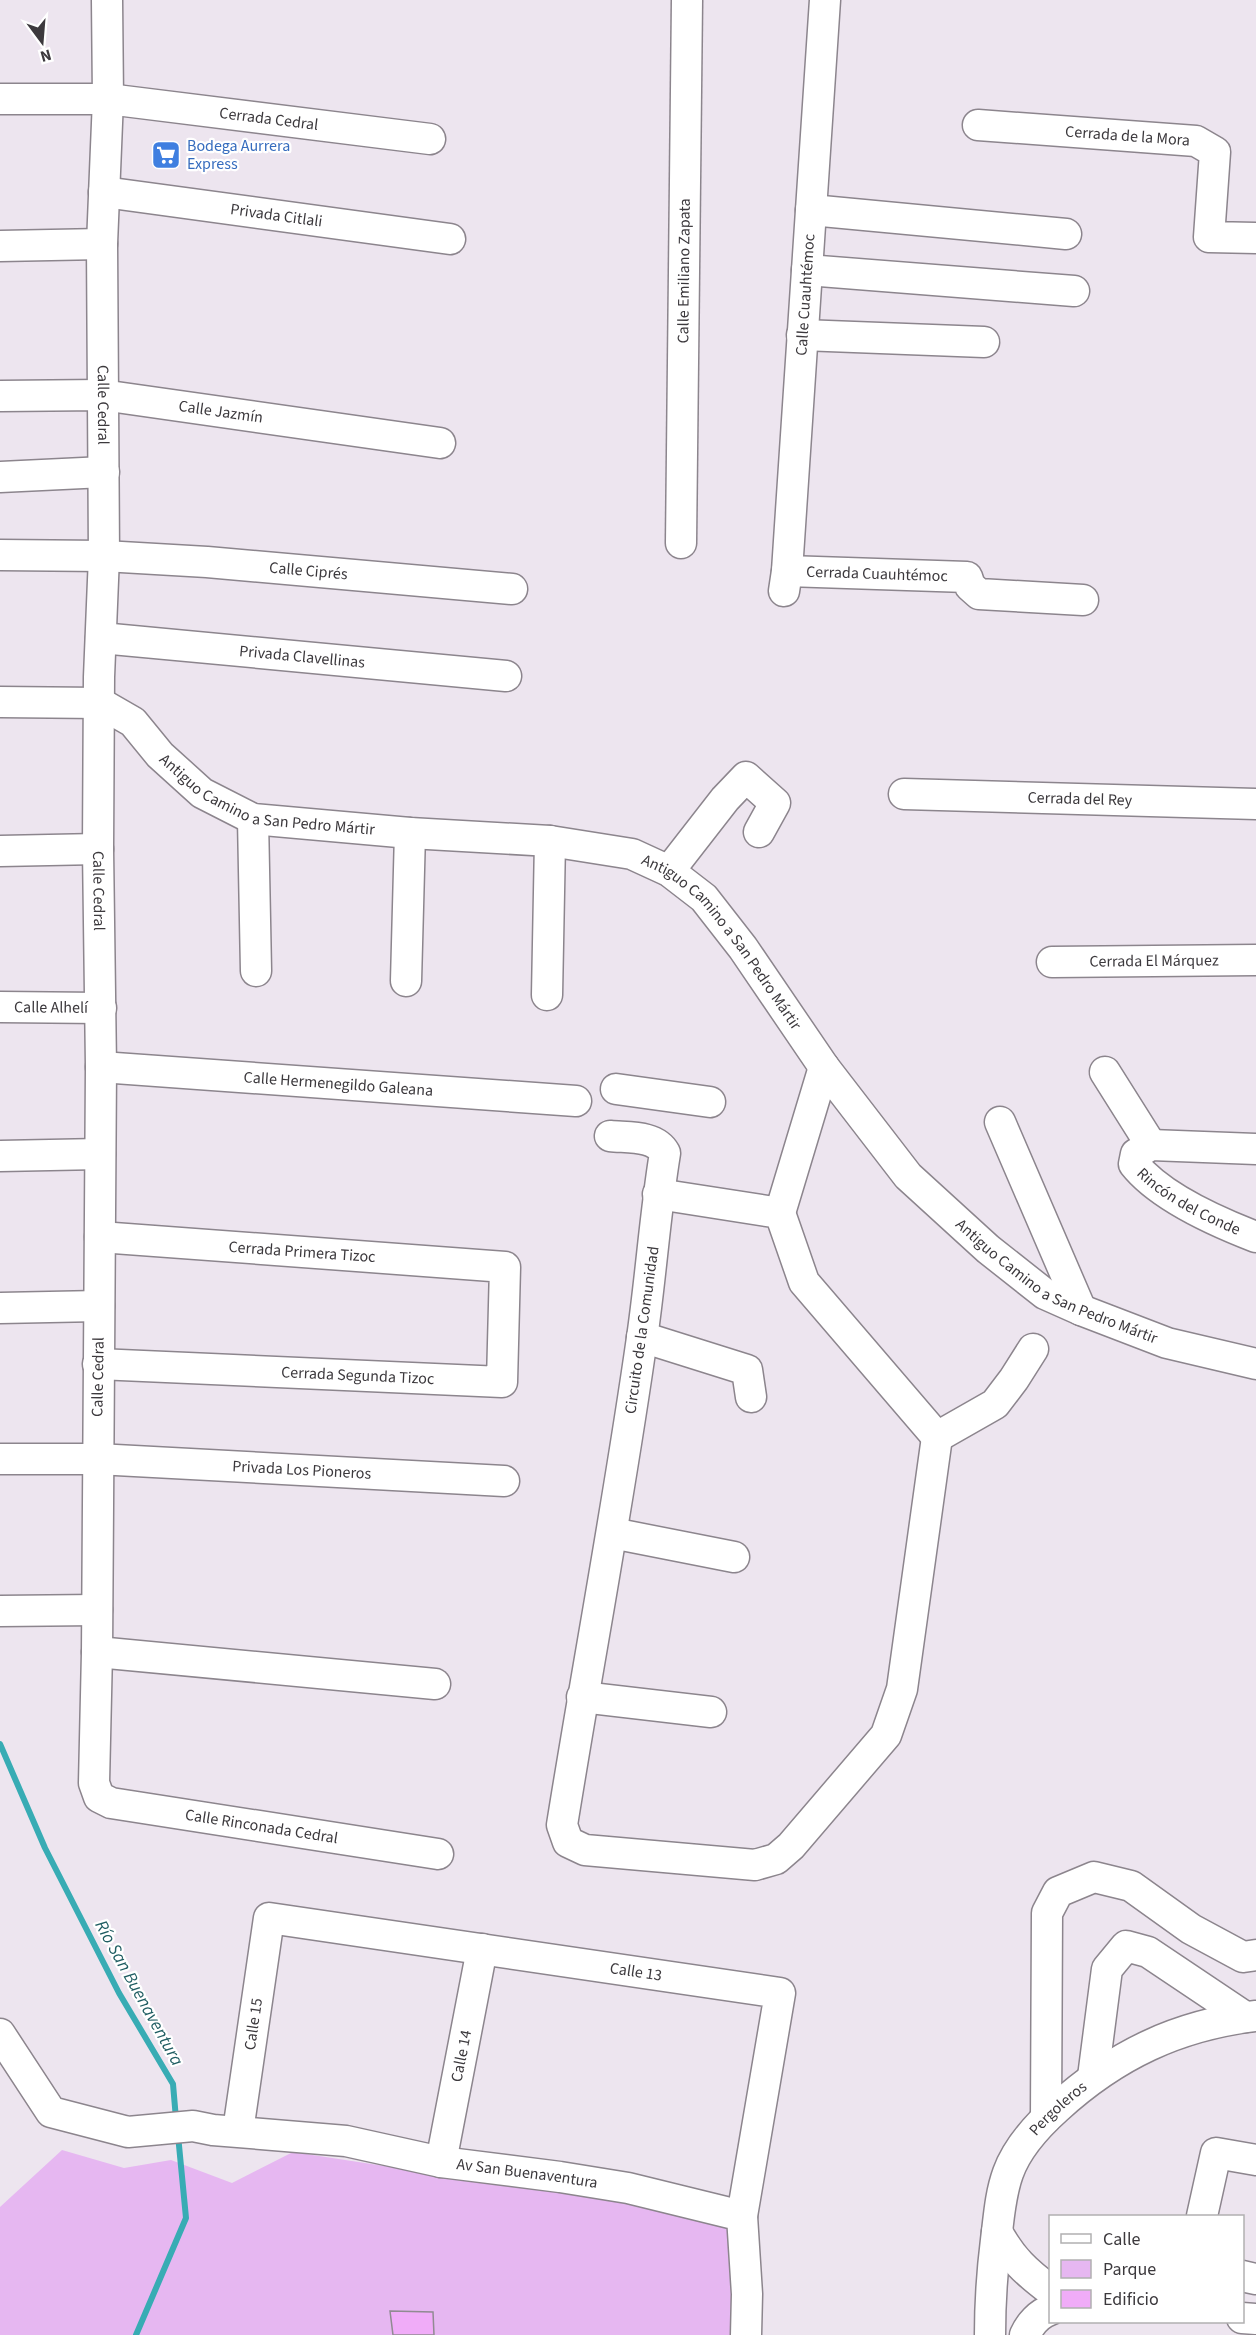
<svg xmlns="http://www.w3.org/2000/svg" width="1256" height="2335" font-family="'Source Sans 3',sans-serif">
<rect width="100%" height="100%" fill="#ede5ef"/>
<path fill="#e6b7f1" d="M 62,2150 L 124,2168 L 171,2160 L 232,2183 L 293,2152 L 607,2200 L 733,2222 L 736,2335 L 0,2335 L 0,2207 Z"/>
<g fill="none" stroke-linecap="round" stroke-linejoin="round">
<g stroke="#38acb4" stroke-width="6">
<path d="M 0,1744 L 45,1848 L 119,1993 L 173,2084 L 176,2119"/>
<path d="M 136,2335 L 186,2218 L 178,2135"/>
</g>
</g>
<path fill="#f0acf8" stroke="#918a92" stroke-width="1.5" d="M 390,2311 L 433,2312 L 434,2335 L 393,2335 Z"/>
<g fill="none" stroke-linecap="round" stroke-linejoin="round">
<g stroke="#8c858d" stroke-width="33">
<g id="minor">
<path id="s1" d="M 107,0 L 108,99 L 102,244 L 104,556 L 99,677 L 98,849 L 101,1067 L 97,1652 L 94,1783 L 99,1797 L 111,1803 L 438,1854"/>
<path id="s2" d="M 0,99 L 108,99 L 430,139"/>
<path id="s3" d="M 978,125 L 1196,141 L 1215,152 L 1209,237 L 1256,238"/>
<path id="s4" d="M 104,192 L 450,239"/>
<path d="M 811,210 L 1066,234"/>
<path d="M 0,246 L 102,244"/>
<path d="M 807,270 L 1074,291"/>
<path d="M 802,335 L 984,342"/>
<path id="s5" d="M 0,396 L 102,395 L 440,443"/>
<path d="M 0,477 L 104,472"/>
<path id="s6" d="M 681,543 L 687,0"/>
<path id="s7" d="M 0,555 L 104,556 L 207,562 L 512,589"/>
<path id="s8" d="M 787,571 L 967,577 L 970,586 L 979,594 L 1083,600"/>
<path id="s9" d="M 784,591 L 787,571 L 825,0"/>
<path id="s10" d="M 101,638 L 506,676"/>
<path id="s11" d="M 0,702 L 100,703 L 133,722 L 160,755 L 202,793 L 253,819 L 410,833 L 550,841 L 632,854 L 669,871 L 704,898 L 743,948 L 824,1067 L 908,1176 L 988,1249 L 1045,1294 L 1081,1310 L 1167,1343 L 1256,1364"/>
<path id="s12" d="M 904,794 L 1256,804"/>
<path d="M 253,819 L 256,971"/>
<path d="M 0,851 L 98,849"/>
<path d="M 669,871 L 725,799 L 746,777 L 775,803 L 759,832"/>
<path id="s13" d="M 1052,962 L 1256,960"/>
<path d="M 406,981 L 410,833"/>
<path d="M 547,995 L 550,841"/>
<path id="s14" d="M 0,1007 L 101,1008"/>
<path id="s15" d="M 101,1067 L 576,1101"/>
<path d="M 1105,1072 L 1151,1145"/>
<path d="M 616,1089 L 710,1102"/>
<path d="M 1000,1122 L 1081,1310"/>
<path d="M 610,1136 C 628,1138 655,1135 665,1153 C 655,1214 651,1276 642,1338 C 619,1501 588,1663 562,1825 L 568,1842 L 585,1850 L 755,1865 L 776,1859 L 791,1846 L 886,1735 L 902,1689 L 937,1437"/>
<path id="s16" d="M 1256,1149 L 1151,1145 L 1136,1154 L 1134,1164 C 1160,1197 1217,1222 1256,1237"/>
<path d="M 0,1156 L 100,1154"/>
<path d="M 658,1194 L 780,1213 L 804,1282 L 937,1437"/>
<path d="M 780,1213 L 824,1067"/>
<path d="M 0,1308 L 99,1306"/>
<path d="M 642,1337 L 747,1370 L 751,1397"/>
<path id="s17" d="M 98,1364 L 502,1382 L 505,1267 L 100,1237"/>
<path d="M 937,1437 L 995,1404 L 1014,1379 L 1033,1349"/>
<path id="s18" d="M 0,1459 L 97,1459 L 504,1481"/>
<path d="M 612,1533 L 734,1557"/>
<path d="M 0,1611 L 97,1610"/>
<path d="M 97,1652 L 435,1684"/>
<path d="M 582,1697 L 711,1712"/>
<path id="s19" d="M 0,2034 L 51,2112 L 128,2132 L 193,2126 L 213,2130 L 346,2141 L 441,2162 L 560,2177 L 628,2188 L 742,2216 L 747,2294 L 746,2335"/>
<path d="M 1093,2077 L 1107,1969 L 1126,1946 L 1148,1952 L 1245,2017"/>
<path d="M 1046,2118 L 1047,1913 L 1058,1892 L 1094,1877 L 1131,1886 L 1191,1929 L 1243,1957 L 1256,1955"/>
<path id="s20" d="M 238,2131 L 269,1918 L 780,1993 L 742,2216"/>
<path id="s21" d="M 441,2162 L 482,1949"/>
<path d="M 1202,2216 L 1216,2153 L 1256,2160"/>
<path d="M 997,2232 C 1013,2260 1025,2271 1050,2290"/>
<path d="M 1242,2276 L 1256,2279"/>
<path d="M 1242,2318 L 1256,2319"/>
<path id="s22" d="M 990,2335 C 990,2303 992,2272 996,2240 C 999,2217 1000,2195 1008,2173 C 1017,2148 1038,2125 1057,2108 C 1115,2055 1178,2025 1256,2016"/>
<path d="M 1025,2335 C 1030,2324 1039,2314 1050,2310"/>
</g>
</g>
<use href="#minor" stroke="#fff" stroke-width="30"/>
</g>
<defs>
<g id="supermarket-square" transform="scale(1.5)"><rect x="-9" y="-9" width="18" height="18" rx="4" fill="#3f7fe0" stroke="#fff"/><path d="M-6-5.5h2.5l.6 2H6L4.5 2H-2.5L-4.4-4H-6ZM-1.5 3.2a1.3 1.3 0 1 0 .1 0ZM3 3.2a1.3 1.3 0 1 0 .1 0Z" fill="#fff"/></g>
</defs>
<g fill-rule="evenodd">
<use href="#supermarket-square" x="166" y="155"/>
</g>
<g text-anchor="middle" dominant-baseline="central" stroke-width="4.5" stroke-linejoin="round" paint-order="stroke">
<g font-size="16" fill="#3c393d" stroke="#fff">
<text stroke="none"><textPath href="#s2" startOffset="270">Cerrada Cedral</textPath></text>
<text stroke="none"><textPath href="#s3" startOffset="150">Cerrada de la Mora</textPath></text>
<text stroke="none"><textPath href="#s4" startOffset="174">Privada Citlali</textPath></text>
<text stroke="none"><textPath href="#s6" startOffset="272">Calle Emiliano Zapata</textPath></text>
<text stroke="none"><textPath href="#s9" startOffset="297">Calle Cuauhtémoc</textPath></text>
<text stroke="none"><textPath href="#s1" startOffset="405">Calle Cedral</textPath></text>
<text stroke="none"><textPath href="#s5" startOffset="222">Calle Jazmín</textPath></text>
<text stroke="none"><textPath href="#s7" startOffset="309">Calle Ciprés</textPath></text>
<text stroke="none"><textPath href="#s8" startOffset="90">Cerrada Cuauhtémoc</textPath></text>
<text stroke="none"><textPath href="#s10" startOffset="202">Privada Clavellinas</textPath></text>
<text stroke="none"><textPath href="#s11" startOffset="300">Antiguo Camino a San Pedro Mártir</textPath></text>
<text stroke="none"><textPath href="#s12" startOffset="176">Cerrada del Rey</textPath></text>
<text stroke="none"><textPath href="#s1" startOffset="891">Calle Cedral</textPath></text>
<text stroke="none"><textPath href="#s11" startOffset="804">Antiguo Camino a San Pedro Mártir</textPath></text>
<text stroke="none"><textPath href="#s13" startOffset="102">Cerrada El Márquez</textPath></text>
<text stroke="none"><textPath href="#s14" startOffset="51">Calle Alhelí</textPath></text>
<text stroke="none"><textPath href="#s15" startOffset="238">Calle Hermenegildo Galeana</textPath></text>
<text stroke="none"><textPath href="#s16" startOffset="200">Rincón del Conde</textPath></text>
<text transform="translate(302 1252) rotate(4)">Cerrada Primera Tizoc</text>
<text stroke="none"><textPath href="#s11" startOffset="1290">Antiguo Camino a San Pedro Mártir</textPath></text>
<text transform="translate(642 1330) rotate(-82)">Circuito de la Comunidad</text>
<text stroke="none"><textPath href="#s17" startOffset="260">Cerrada Segunda Tizoc</textPath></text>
<text transform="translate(98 1377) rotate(-89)">Calle Cedral</text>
<text stroke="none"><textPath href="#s18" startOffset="302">Privada Los Pioneros</textPath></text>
<text stroke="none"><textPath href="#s1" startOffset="1964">Calle Rinconada Cedral</textPath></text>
<text stroke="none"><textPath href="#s20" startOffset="586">Calle 13</textPath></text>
<text stroke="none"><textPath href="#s20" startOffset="108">Calle 15</textPath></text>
<text stroke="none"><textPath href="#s21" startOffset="108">Calle 14</textPath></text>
<text stroke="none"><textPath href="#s22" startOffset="246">Pergoleros</textPath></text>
<text stroke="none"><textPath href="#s19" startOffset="576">Av San Buenaventura</textPath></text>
</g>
<g font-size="16" fill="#366cbe" stroke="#fff" text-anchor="start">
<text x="187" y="146">Bodega Aurrera<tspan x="187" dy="18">Express</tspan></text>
</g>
<g font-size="18" font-style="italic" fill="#1f5d62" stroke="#fff">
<text transform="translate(139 1993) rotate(61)">Río San Buenaventura</text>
</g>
</g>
<rect x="1049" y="2215" width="195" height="108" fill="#ffffff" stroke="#b1b0b1" stroke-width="1.5"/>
<rect x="1061" y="2234" width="30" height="9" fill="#ffffff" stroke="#b1b0b1" stroke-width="1.5"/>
<text x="1103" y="2245" font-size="18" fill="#3c393d">Calle</text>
<rect x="1061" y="2260" width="30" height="18" fill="#e6b7f1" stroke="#b1b0b1" stroke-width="1.5"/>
<text x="1103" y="2275" font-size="18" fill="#3c393d">Parque</text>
<rect x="1061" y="2290" width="30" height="18" fill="#f0acf8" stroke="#b1b0b1" stroke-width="1.5"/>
<text x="1103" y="2305" font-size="18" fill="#3c393d">Edificio</text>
<g transform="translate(42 42) rotate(164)" stroke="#ffffff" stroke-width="4.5" paint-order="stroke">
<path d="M0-4.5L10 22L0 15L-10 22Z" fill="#3c393d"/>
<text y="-9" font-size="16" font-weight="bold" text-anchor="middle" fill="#3c393d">N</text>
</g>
</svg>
